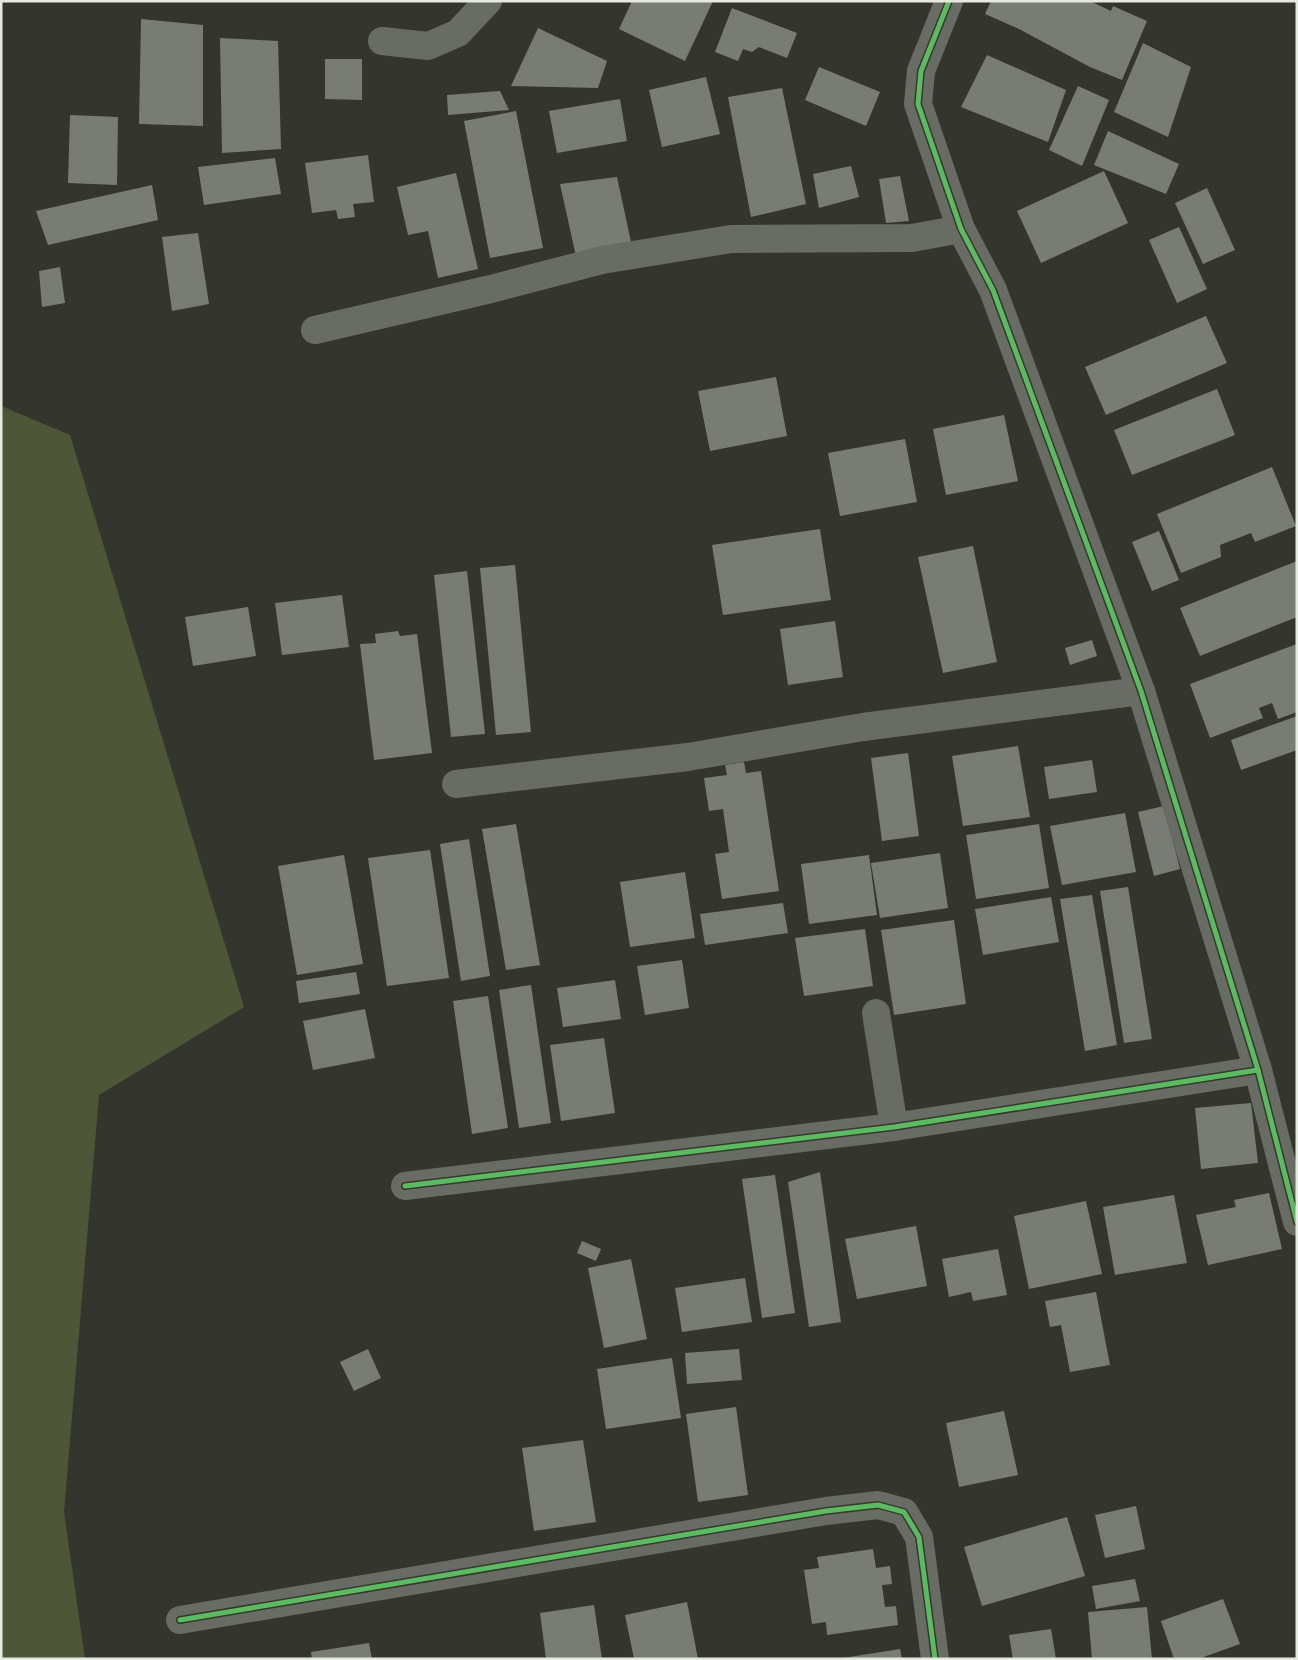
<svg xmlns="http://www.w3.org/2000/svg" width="1298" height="1660" font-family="'Archivo Narrow',sans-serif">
<rect width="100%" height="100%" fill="#34362e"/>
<path fill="#4d5738" d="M 1,406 L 70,435 L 244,1007 L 99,1095 L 64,1512 L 85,1659 L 1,1659 Z"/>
<g fill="#797c74">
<path d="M 632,1 L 713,1 L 685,61 L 619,29 Z"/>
<path d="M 991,1 L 1090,1 L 1111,11 L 1113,6 L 1147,21 L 1122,80 L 1090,67 L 1019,29 L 985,14 Z"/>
<path d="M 732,8 L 797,33 L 787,58 L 759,47 L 752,52 L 743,49 L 738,61 L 715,52 Z"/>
<path d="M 141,19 L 203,25 L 203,126 L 139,124 Z"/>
<path d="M 538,28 L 607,61 L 598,88 L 511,86 Z"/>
<path d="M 220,38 L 278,41 L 281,149 L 222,153 Z"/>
<path d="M 1143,43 L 1191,67 L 1168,137 L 1114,112 Z"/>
<path d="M 987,55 L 1066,90 L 1048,142 L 961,107 Z"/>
<path d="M 325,59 L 362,59 L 362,100 L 325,99 Z"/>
<path d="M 819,67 L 880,92 L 866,126 L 805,100 Z"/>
<path d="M 706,77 L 720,134 L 662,147 L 649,90 Z"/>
<path d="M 1078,86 L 1109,100 L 1082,166 L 1049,150 Z"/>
<path d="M 782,88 L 806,204 L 751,217 L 728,97 Z"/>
<path d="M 500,91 L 509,110 L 448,115 L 447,95 Z"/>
<path d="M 620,99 L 627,141 L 557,153 L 549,111 Z"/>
<path d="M 516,111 L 543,248 L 490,258 L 464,121 Z"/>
<path d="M 70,115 L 118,117 L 117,185 L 68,183 Z"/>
<path d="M 1108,131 L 1179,164 L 1166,194 L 1094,165 Z"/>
<path d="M 368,155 L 374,202 L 353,204 L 355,217 L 338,219 L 336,210 L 312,213 L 305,163 Z"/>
<path d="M 275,158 L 281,194 L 204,205 L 198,167 Z"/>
<path d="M 851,166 L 859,197 L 819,208 L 813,174 Z"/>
<path d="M 1104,171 L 1128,223 L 1041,263 L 1017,211 Z"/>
<path d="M 456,173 L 478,269 L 438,278 L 428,231 L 408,235 L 397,187 Z"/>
<path d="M 900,176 L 909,221 L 886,223 L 879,179 Z"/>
<path d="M 617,177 L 633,251 L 577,261 L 560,184 Z"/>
<path d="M 152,185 L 158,220 L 48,245 L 36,211 Z"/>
<path d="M 1207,188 L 1235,250 L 1203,264 L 1175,203 Z"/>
<path d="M 1179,227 L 1207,289 L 1177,303 L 1149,240 Z"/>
<path d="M 198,233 L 209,304 L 172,311 L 162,237 Z"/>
<path d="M 60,267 L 65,303 L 42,307 L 39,271 Z"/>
<path d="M 1206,316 L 1227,363 L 1106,415 L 1085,367 Z"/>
<path d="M 776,377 L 787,436 L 710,451 L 698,391 Z"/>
<path d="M 1217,389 L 1235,435 L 1132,475 L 1114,430 Z"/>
<path d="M 1004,415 L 1018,481 L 946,495 L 933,429 Z"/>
<path d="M 905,439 L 917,502 L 840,516 L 828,453 Z"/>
<path d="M 1272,467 L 1296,526 L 1255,542 L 1251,533 L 1220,545 L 1221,557 L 1181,573 L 1157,514 Z"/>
<path d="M 820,529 L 831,600 L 723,615 L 712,545 Z"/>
<path d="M 1159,531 L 1179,580 L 1152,591 L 1132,542 Z"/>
<path d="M 973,546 L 997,662 L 943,673 L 918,557 Z"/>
<path d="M 1297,561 L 1297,617 L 1200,656 L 1180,608 Z"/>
<path d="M 515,565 L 531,732 L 496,735 L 480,568 Z"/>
<path d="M 467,571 L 485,734 L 451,737 L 434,575 Z"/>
<path d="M 342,595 L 349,647 L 282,655 L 275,603 Z"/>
<path d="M 248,607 L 256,656 L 193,666 L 185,617 Z"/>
<path d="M 835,621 L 843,677 L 788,685 L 780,629 Z"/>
<path d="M 398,631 L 400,636 L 417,634 L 432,753 L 374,760 L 360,644 L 376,643 L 375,634 Z"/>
<path d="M 1092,640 L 1097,656 L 1070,665 L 1065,648 Z"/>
<path d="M 1297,644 L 1297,712 L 1278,719 L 1272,703 L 1259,708 L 1263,718 L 1210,738 L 1190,684 Z"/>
<path d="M 1297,716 L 1297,750 L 1241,770 L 1231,740 Z"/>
<path d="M 1018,746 L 1030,817 L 963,826 L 952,756 Z"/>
<path d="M 908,753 L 919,836 L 882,841 L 871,758 Z"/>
<path d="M 1092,760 L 1097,792 L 1049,799 L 1044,767 Z"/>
<path d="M 744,762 L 746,773 L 761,771 L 779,891 L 722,899 L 715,854 L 729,852 L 723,809 L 709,811 L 704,778 L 727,775 L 725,765 Z"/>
<path d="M 1164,806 L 1180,869 L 1154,876 L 1138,812 Z"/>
<path d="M 1125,813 L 1136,872 L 1062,885 L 1050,826 Z"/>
<path d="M 516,824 L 540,965 L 506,970 L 482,829 Z"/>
<path d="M 1039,824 L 1049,888 L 976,899 L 966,835 Z"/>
<path d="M 469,839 L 490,976 L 461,981 L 440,844 Z"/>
<path d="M 430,850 L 449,978 L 387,986 L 368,858 Z"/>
<path d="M 940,853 L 948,908 L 880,918 L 871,863 Z"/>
<path d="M 344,855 L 363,964 L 297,975 L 278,866 Z"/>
<path d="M 869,855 L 877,915 L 809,924 L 801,864 Z"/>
<path d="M 685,872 L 695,938 L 630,947 L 620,882 Z"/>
<path d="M 1128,887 L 1152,1039 L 1124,1043 L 1100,891 Z"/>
<path d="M 1092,895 L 1117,1045 L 1085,1051 L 1060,899 Z"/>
<path d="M 1051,897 L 1059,942 L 983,955 L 975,909 Z"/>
<path d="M 783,903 L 788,933 L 705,945 L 700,914 Z"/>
<path d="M 954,920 L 966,1004 L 894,1015 L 881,930 Z"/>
<path d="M 865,929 L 873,986 L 804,996 L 795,938 Z"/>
<path d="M 682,960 L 689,1008 L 645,1015 L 637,966 Z"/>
<path d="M 356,972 L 360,994 L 299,1003 L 296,981 Z"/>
<path d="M 615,980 L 621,1019 L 563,1027 L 557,988 Z"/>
<path d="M 531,985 L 551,1123 L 519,1128 L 499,990 Z"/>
<path d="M 488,996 L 508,1128 L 472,1134 L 453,1001 Z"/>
<path d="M 365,1009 L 375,1058 L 313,1070 L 303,1021 Z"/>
<path d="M 604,1038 L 615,1113 L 561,1121 L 550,1045 Z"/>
<path d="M 1251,1103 L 1258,1163 L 1201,1169 L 1195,1108 Z"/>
<path d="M 820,1172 L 841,1322 L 809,1327 L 788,1182 Z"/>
<path d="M 775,1175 L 795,1313 L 762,1318 L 742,1179 Z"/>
<path d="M 1269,1193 L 1282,1249 L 1208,1265 L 1196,1215 L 1236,1207 L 1234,1200 Z"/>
<path d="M 1174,1195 L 1187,1263 L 1115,1275 L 1103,1207 Z"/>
<path d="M 1086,1201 L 1102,1274 L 1029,1289 L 1014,1216 Z"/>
<path d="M 916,1226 L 927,1286 L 857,1299 L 845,1239 Z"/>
<path d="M 582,1241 L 601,1249 L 596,1261 L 577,1253 Z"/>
<path d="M 998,1249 L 1007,1295 L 973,1301 L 971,1292 L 949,1297 L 942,1259 Z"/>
<path d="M 631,1259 L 647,1339 L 604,1348 L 588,1268 Z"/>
<path d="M 745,1278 L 752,1322 L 682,1332 L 675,1288 Z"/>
<path d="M 1096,1292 L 1110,1365 L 1070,1372 L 1061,1325 L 1050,1327 L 1045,1301 Z"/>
<path d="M 368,1349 L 381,1378 L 354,1391 L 340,1362 Z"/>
<path d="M 739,1349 L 742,1380 L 687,1384 L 685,1353 Z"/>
<path d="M 672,1358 L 681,1418 L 606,1429 L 597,1369 Z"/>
<path d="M 736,1407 L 748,1495 L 698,1502 L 686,1414 Z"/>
<path d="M 1004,1411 L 1018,1475 L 959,1487 L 946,1423 Z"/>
<path d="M 583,1440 L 596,1522 L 534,1531 L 522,1448 Z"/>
<path d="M 1136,1506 L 1145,1549 L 1105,1558 L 1095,1515 Z"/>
<path d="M 1067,1517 L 1085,1576 L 982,1606 L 964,1547 Z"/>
<path d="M 873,1549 L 876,1568 L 890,1566 L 892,1584 L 882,1585 L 885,1607 L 896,1606 L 898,1625 L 827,1635 L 826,1622 L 812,1624 L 804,1570 L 819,1568 L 817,1557 Z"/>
<path d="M 1135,1579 L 1140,1601 L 1096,1609 L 1092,1586 Z"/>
<path d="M 1223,1599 L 1240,1644 L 1198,1659 L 1174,1659 L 1161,1621 Z"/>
<path d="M 687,1602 L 698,1659 L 634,1659 L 625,1615 Z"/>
<path d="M 594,1605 L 602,1659 L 546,1659 L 540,1613 Z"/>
<path d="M 1147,1607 L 1152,1659 L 1092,1659 L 1088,1612 Z"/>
<path d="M 1051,1629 L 1056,1659 L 1013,1659 L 1009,1635 Z"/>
<path d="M 369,1643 L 372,1659 L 312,1659 L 311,1652 Z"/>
<path d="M 900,1649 L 902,1659 L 843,1659 L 843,1658 Z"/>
</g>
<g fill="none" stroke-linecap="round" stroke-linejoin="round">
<g stroke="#696c64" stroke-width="28">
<path d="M 949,1 L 921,71 L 918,104 L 961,229 L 993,290 L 1141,691 L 1258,1070 L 1297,1222"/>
<path d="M 382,41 L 428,46 L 458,33 L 488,1"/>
<path d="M 315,330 L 491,289 L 602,260 L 731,239 L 912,238 L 961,229"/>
<path d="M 456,784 L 688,757 L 863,727 L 1141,691"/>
<path d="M 876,1013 L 894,1127"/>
<path d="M 405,1186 L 894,1127 L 1258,1070"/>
<path d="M 180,1620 L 826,1511 L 878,1505 L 904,1512 L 919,1537 L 935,1659"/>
</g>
<g stroke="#353a2b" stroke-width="8">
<g id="cycleway">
<path d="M 949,1 L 921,71 L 918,104 L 961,229 L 993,290 L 1141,691 L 1258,1070 L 1297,1222"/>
<path d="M 405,1186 L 894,1127 L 1258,1070"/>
<path d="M 180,1620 L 826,1511 L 878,1505 L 904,1512 L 919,1537 L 935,1659"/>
</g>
</g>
<use href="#cycleway" stroke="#5cba63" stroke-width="5"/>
</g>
<rect width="1298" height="1660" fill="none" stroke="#e6e9e0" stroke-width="5"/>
</svg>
